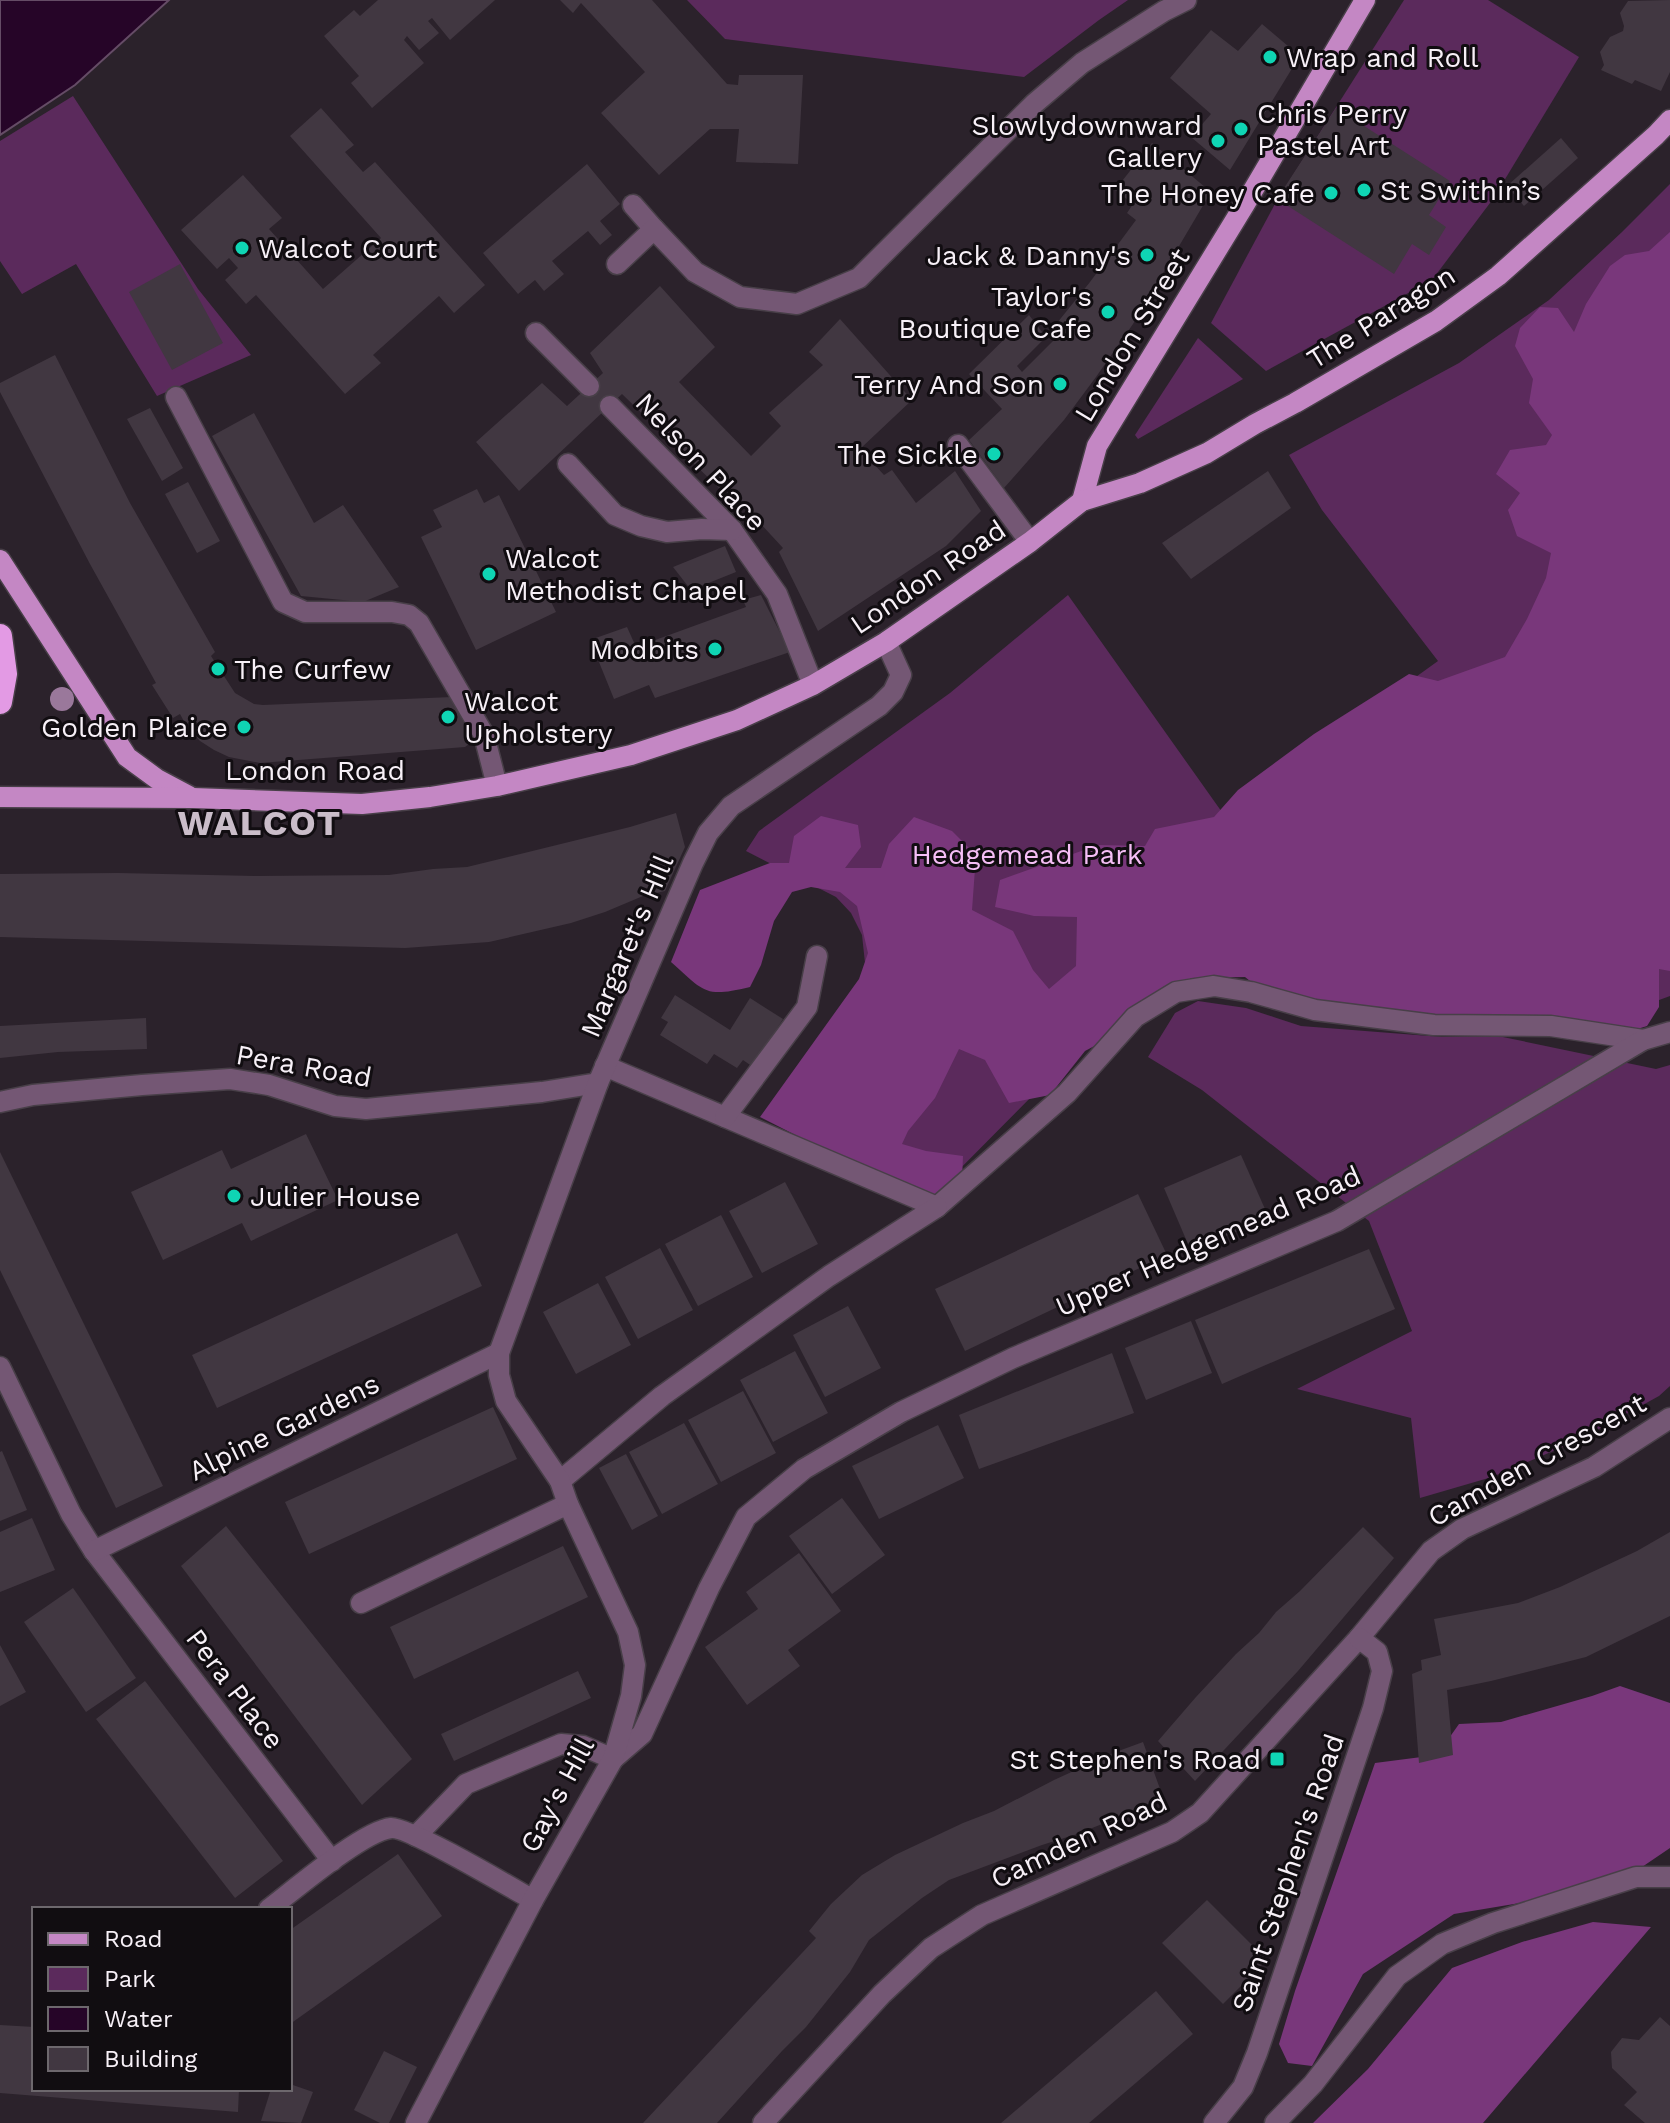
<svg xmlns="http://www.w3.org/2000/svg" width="1670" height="2123" font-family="'Work Sans',sans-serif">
<rect width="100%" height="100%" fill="#2b222b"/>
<g fill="#5b2a5c">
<path d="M 687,0 L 1128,0 L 1099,20 L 1024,77 L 725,39 Z"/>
<path d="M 1404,0 L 1488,0 L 1579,57 L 1493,199 L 1432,280 L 1266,371 L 1211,323 L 1276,202 Z"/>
<path d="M 73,96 L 198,289 L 251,355 L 157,396 L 76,264 L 22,294 L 0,261 L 0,141 Z"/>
<path d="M 1670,184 L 1670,996 L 1624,1013 L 1250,971 L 1195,971 L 1135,992 L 935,1194 L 897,1176 L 861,993 L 865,963 L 862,935 L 851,913 L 836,897 L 746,851 L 759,831 L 950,693 L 1068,595 L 1224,815 L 1438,661 L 1322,510 L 1289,455 L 1459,363 L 1549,300 L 1622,232 Z"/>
<path d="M 1198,338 L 1243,379 L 1138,439 L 1135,435 Z"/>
<path d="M 1198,1001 L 1246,1008 L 1301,1026 L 1442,1037 L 1498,1036 L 1656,1069 L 1670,1065 L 1670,1386 L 1659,1396 L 1579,1440 L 1492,1477 L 1420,1498 L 1411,1418 L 1297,1389 L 1412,1331 L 1369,1221 L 1202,1090 L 1148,1057 L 1175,1013 Z"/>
</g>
<g fill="#79377b">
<path d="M 1670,232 L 1670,971 L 1659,969 L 1659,1007 L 1647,1026 L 1595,1042 L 1483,1021 L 1284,1008 L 1245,977 L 1191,978 L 1164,1009 L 1085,1051 L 1050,1095 L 1009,1103 L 985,1060 L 959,1049 L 935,1098 L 908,1131 L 902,1144 L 926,1151 L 963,1156 L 962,1181 L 919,1208 L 851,1181 L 823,1149 L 760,1117 L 859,979 L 868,953 L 857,906 L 840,892 L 811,887 L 792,892 L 774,921 L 761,965 L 750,987 C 704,998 705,992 671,962 L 700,890 L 770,863 L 789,863 L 794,836 L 821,816 L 858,825 L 861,847 L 845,868 L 881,868 L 889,844 L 914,817 L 952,831 L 976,855 L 972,910 L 1013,931 L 1033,970 L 1049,989 L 1076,966 L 1077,917 L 1034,916 L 995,907 L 1000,880 L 1098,845 L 1145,846 L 1155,829 L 1214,817 L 1238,790 L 1314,734 L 1409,674 L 1438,681 L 1505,657 L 1527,619 L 1546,578 L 1551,553 L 1517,536 L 1508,510 L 1520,493 L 1496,474 L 1510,450 L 1546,445 L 1552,435 L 1529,403 L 1533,379 L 1515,346 L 1520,328 L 1540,307 L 1558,308 L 1574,332 L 1586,304 L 1610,266 L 1625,255 L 1649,251 Z"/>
<path d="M 1620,1686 L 1670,1703 L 1670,1848 L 1642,1867 L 1573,1894 L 1454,1914 L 1363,1974 L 1312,2066 L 1288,2063 L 1279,2044 L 1295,1991 L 1375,1763 L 1437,1755 L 1459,1724 L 1501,1722 L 1592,1696 Z"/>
<path d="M 1593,1922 L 1651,1927 L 1483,2123 L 1313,2123 L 1368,2069 L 1452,1968 L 1522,1942 Z"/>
</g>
<path fill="#260528" stroke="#654c66" stroke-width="2" d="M 0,0 L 169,0 L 75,85 L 0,135 Z"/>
<g fill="#413741">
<path d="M 378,0 L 495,0 L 450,40 L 432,18 L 428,21 L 439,33 L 419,50 L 407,36 L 404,40 L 424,63 L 372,108 L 351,83 L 359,76 L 324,36 L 354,10 L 360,16 Z"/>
<path d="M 560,0 L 652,0 L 727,84 L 738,85 L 739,75 L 803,75 L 798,164 L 736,162 L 739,129 L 710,129 L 659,175 L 601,113 L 645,72 L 581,3 L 573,13 Z"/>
<path d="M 1670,0 L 1670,72 L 1661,91 L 1635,80 L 1632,84 L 1601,70 L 1604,65 L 1600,52 L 1610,37 L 1623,31 L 1624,26 L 1620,13 L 1628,1 Z"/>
<path d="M 1262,24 L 1295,52 L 1296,62 L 1230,170 L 1191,137 L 1211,114 L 1170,78 L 1211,30 L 1238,51 Z"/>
<path d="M 321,108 L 354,145 L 345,152 L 363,172 L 375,162 L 485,285 L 454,313 L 439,296 L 373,355 L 381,363 L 345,394 L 256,295 L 246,304 L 225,280 L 238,268 L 229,258 L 217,269 L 181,230 L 243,175 L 282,218 L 269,229 L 323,289 L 381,238 L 290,136 Z"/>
<path d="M 1336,108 L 1450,181 L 1429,215 L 1446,227 L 1429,255 L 1412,244 L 1394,274 L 1277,199 Z"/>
<path d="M 1561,138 L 1578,158 L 1524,206 L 1507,186 Z"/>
<path d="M 1152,143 L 1211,192 L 1133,324 L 1096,377 L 1064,420 L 1004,488 L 969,440 L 1002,409 L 969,374 L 1029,315 L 1046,337 L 1017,366 L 1022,372 L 1059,335 L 1053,328 L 1090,282 L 1136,220 L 1127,213 L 1133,204 L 1115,190 Z"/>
<path d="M 587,164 L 620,204 L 600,221 L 612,235 L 600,245 L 588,231 L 552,261 L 564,274 L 544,291 L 535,280 L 518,294 L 483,253 Z"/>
<path d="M 180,264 L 223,343 L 172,370 L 129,292 Z"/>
<path d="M 660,286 L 715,347 L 679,382 L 751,456 L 781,426 L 769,413 L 823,365 L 809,352 L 840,319 L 912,400 L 860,449 L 884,475 L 892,470 L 916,503 L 955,471 L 981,511 L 946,546 L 818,631 L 779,552 L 783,548 L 724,484 L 719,488 L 622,394 L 519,491 L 476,442 L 542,383 L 567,406 L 603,373 L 590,353 Z"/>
<path d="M 55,355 L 130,503 L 215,652 L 211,656 L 235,693 L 254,704 L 263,705 L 452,697 L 470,737 L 469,744 L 465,747 L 260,763 L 229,757 L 214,750 L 200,741 L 187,727 L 180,714 L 173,718 L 152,685 L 156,683 L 90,564 L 0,392 L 0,383 Z"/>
<path d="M 150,408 L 183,468 L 162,481 L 127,419 Z"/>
<path d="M 254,413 L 314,523 L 343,505 L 399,587 L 363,602 L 301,596 L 212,436 Z"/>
<path d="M 1268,471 L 1291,508 L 1191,579 L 1162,543 Z"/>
<path d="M 188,482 L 220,541 L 197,553 L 165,494 Z"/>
<path d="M 477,489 L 484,503 L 499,495 L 556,612 L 476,650 L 421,537 L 442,527 L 433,510 Z"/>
<path d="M 725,546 L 736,572 L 691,590 L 673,567 Z"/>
<path d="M 761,595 L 790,652 L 655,698 L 649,685 L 614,699 L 590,640 L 627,627 L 636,647 L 746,607 L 743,600 Z"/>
<path d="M 676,813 L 685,847 L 665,891 L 643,896 L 605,912 L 571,923 L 489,942 L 405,948 L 0,937 L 0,874 L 118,873 L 255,876 L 389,875 L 433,869 L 467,867 L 630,827 Z"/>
<path d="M 675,995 L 730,1030 L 750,998 L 783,1019 L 753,1067 L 743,1060 L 737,1068 L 714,1054 L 707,1064 L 660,1035 L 668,1022 L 661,1018 Z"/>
<path d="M 146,1018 L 147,1049 L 58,1052 L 0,1058 L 0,1026 Z"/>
<path d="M 306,1134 L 338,1200 L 251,1241 L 242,1223 L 163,1260 L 131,1192 L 222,1150 L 231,1169 Z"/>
<path d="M 0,1152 L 163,1486 L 116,1508 L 0,1270 Z"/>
<path d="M 1241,1155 L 1269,1218 L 1191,1251 L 1164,1188 Z"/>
<path d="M 785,1182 L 818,1244 L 762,1273 L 729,1211 Z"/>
<path d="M 1138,1194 L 1167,1255 L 965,1351 L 935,1289 Z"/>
<path d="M 721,1215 L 753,1277 L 698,1306 L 665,1244 Z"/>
<path d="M 457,1233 L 482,1286 L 217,1408 L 192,1355 Z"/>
<path d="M 660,1248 L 693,1310 L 638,1339 L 605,1277 Z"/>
<path d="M 1369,1249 L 1395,1309 L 1222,1384 L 1195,1320 Z"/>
<path d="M 598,1283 L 631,1345 L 576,1374 L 543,1312 Z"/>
<path d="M 848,1306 L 881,1368 L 825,1397 L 793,1335 Z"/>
<path d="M 1191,1321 L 1212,1373 L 1146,1400 L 1125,1348 Z"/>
<path d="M 795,1351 L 828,1413 L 773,1442 L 740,1380 Z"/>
<path d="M 1112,1353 L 1134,1413 L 979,1469 L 959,1415 Z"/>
<path d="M 743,1391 L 776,1453 L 721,1482 L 688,1420 Z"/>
<path d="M 493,1407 L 517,1459 L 309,1554 L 285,1502 Z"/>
<path d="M 684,1423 L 718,1484 L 662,1514 L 629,1452 Z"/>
<path d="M 938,1425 L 964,1478 L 879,1519 L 852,1466 Z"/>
<path d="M 2,1451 L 27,1510 L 0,1521 L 0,1452 Z"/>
<path d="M 626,1454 L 658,1516 L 632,1530 L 599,1468 Z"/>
<path d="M 842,1498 L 885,1555 L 832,1594 L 789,1536 Z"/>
<path d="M 32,1518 L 55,1570 L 0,1592 L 0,1532 Z"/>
<path d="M 226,1526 L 412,1759 L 362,1805 L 181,1566 Z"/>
<path d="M 1363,1527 L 1394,1558 L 1298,1671 L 1195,1781 L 1158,1741 L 1196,1697 L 1236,1654 L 1259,1633 L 1276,1612 L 1300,1591 Z"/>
<path d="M 1670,1532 L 1670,1616 L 1586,1657 L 1491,1681 L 1447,1690 L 1453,1755 L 1419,1763 L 1412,1674 L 1422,1670 L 1421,1660 L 1441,1655 L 1434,1619 L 1518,1603 L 1560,1587 L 1637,1551 Z"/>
<path d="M 563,1546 L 588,1597 L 414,1679 L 390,1627 Z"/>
<path d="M 799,1553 L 841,1611 L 788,1650 L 800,1666 L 747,1705 L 705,1647 L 758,1609 L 746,1592 Z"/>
<path d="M 73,1588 L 136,1678 L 86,1712 L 24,1622 Z"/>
<path d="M 0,1645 L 26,1692 L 0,1706 Z"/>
<path d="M 578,1671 L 591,1698 L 454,1761 L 441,1734 Z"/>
<path d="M 145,1681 L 283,1861 L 235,1898 L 96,1719 Z"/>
<path d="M 1143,1742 L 1163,1797 L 1135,1811 L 1077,1834 L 1042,1845 L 949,1880 L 922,1898 L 869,1940 L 850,1972 L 806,2027 L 782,2051 L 717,2123 L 643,2123 L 816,1938 L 809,1931 L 831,1904 L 862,1875 L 895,1855 L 963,1823 L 994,1811 L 1054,1780 L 1113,1753 Z"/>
<path d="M 398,1854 L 442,1916 L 290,2024 L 290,1930 Z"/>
<path d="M 1207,1900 L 1267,1960 L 1223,2004 L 1162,1943 Z"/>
<path d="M 1156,1991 L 1193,2034 L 1089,2123 L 1001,2123 Z"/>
<path d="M 1660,2017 L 1670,2026 L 1670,2123 L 1645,2123 L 1624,2105 L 1637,2092 L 1612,2068 L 1611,2052 L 1622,2038 L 1639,2040 Z"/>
<path d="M 0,2025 L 34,2027 L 34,2089 L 239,2089 L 238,2112 L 0,2093 Z"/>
<path d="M 384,2051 L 417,2067 L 389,2123 L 380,2123 L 354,2110 Z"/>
<path d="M 290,2084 L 313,2092 L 301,2123 L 261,2121 L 271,2089 L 290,2089 Z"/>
</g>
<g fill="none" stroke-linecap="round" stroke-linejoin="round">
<g stroke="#483f48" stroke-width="23">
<g id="minor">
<path d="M 633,205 L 654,229"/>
<path d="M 617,264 L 654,229 L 695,272 L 740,297 L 797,304 L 859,278 L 1035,103 L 1082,63 L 1164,11 L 1186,0"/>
<path d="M 536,333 L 589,386"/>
<path d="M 176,397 L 283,602 L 305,612 L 392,612 L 409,615 L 419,623 L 484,735 L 497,786"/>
<path d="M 610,406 L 732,530 L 777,594 L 813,685"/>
<path d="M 958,445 L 1030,542"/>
<path d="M 568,464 L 615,515 L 641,526 L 667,532 L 702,529 L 732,530"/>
<path d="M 605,1066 L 937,1207 L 1067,1093 L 1135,1017 L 1176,992 L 1214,986 L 1251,992 L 1315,1010 L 1434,1025 L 1551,1026 L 1643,1040"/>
<path d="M 0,1102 L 33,1095 L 142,1085 L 230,1079 L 269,1085 L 335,1106 L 366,1109 L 542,1092 L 598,1083"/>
<path d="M 725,1117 L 807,1007 L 817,956"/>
<path d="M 0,1367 L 71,1514 L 94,1551 L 332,1861"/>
<path d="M 560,1481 L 662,1396 L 829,1276 L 937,1207"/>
<path d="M 94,1551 L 499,1353"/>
<path d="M 361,1603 L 568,1504"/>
<path d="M 416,1836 L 466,1784 L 561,1744 L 583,1746 L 613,1759 L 642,1734 L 709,1588 L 746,1517 L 804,1469 L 901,1412 L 1013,1358 L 1337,1221 L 1643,1040 L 1670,1032"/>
<path d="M 269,1909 C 294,1890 363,1831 391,1828 C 407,1826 512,1888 533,1900"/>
<path d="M 416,2123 L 533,1900 L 613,1759 L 631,1696 L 635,1665 L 628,1632 L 568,1504 L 560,1481 L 506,1401 L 499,1375 L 499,1353 L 598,1083 L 693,863 L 708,833 L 731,806 L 879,706 L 893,692 L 901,675 L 886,642"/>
<path d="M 763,2123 L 882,1994 L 931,1948 L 982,1915 L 1172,1832 L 1200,1813 L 1359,1638 L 1431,1551 L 1462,1529 L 1594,1467 L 1670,1418"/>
<path d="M 1214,2123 L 1243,2087 L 1257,2053 L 1373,1708 L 1382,1671 L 1377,1652 L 1359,1638"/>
<path d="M 1275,2123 L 1313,2084 L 1397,1976 L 1442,1944 L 1493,1923 L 1636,1877 L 1670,1877"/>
</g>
</g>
<g stroke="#483f48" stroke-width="23">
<g id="major">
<path d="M 1082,501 L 1097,446 L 1245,204 L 1365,0"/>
<path d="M 0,560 L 127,757 L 157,779 L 189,796"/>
<path d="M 0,797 L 193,798 L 362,804 L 430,797 L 497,786 L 631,755 L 737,720 L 813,685 L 886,642 L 1030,542 L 1082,501 L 1140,483 L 1207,453 L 1255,424 L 1295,403 L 1436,321 L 1498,276 L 1656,135 L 1670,120"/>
</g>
</g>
<g stroke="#483f48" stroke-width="27">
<path id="highway" d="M 0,636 L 5,674 L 0,702"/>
</g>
<use href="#minor" stroke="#745774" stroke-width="20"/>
<use href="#major" stroke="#c487c4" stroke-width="20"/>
<use href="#highway" stroke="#e39ae4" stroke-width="24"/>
</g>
<circle fill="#9a789b" cx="62" cy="699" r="12"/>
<g fill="#0fd5b4" stroke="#110d11" stroke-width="3">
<circle cx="1270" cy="57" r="8"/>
<circle cx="1241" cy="129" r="8"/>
<circle cx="1218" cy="141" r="8"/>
<circle cx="1364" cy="190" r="8"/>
<circle cx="1331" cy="193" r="8"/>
<circle cx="242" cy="248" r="8"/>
<circle cx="1147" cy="255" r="8"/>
<circle cx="1108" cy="312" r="8"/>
<circle cx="1060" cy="384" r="8"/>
<circle cx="994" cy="454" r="8"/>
<circle cx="489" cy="574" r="8"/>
<circle cx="715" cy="649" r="8"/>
<circle cx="218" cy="669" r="8"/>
<circle cx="448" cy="717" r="8"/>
<circle cx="244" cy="727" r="8"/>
<circle cx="234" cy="1196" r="8"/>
<rect x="1269" y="1751" width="16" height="16" rx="4"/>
</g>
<g text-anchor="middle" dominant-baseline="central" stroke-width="6" stroke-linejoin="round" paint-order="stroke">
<g font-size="28" fill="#f7f0f7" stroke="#110d11" text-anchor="end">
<text x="1286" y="57" text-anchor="start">Wrap and Roll</text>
<text x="1257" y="113" text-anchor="start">Chris Perry<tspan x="1257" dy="32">Pastel Art</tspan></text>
<text x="1202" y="125">Slowlydownward<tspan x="1202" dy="32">Gallery</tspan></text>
<text x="1380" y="190" text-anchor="start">St Swithin’s</text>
<text x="1315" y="193">The Honey Cafe</text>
<text x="258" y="248" text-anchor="start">Walcot Court</text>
<text x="1131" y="255">Jack &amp; Danny's</text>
<text x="1092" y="296">Taylor's<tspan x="1092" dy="32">Boutique Cafe</tspan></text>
<text x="1044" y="384">Terry And Son</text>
<text x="978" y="454">The Sickle</text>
<text x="505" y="558" text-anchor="start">Walcot<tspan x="505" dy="32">Methodist Chapel</tspan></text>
<text x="699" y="649">Modbits</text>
<text x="234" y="669" text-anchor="start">The Curfew</text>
<text x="464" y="701" text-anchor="start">Walcot<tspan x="464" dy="32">Upholstery</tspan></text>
<text x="228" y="727">Golden Plaice</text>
<text x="250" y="1196" text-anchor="start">Julier House</text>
<text x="1261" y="1759">St Stephen's Road</text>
</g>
<g font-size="28" fill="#f7f0f7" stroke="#110d11">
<text transform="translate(1381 317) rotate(-32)">The Paragon</text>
<text transform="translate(1132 335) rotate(-59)">London Street</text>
<text transform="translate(701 462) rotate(47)">Nelson Place</text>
<text transform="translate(928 577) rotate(-34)">London Road</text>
<text x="315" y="770">London Road</text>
<text transform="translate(627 946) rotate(-67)">Margaret's Hill</text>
<text transform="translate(304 1066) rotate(10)">Pera Road</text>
<text transform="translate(1208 1241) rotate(-24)">Upper Hedgemead Road</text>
<text transform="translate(284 1427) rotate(-26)">Alpine Gardens</text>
<text transform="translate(1537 1460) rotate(-29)">Camden Crescent</text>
<text transform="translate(235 1689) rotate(53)">Pera Place</text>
<text transform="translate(557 1795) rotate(-62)">Gay's Hill</text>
<text transform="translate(1079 1840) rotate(-25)">Camden Road</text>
<text transform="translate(1288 1873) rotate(-71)">Saint Stephen's Road</text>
</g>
<g font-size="28" fill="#f5bef6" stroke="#110d11">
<text x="1027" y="854">Hedgemead Park</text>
</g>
<g font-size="36" font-weight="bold" letter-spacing="2" fill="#cabdc9" stroke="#110d11">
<text x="260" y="823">WALCOT</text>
</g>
</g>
<rect x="32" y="1907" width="260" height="184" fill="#110d11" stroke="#6d686d" stroke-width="2"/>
<rect x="48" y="1933" width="40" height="12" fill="#c487c4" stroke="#6d686d" stroke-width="2"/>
<text x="104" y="1947" font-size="24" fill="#f7f0f7">Road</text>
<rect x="48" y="1967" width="40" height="24" fill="#5b2a5c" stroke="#6d686d" stroke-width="2"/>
<text x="104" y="1987" font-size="24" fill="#f7f0f7">Park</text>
<rect x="48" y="2007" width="40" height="24" fill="#260528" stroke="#6d686d" stroke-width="2"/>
<text x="104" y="2027" font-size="24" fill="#f7f0f7">Water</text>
<rect x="48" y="2047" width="40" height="24" fill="#413741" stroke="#6d686d" stroke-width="2"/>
<text x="104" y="2067" font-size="24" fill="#f7f0f7">Building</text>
</svg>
